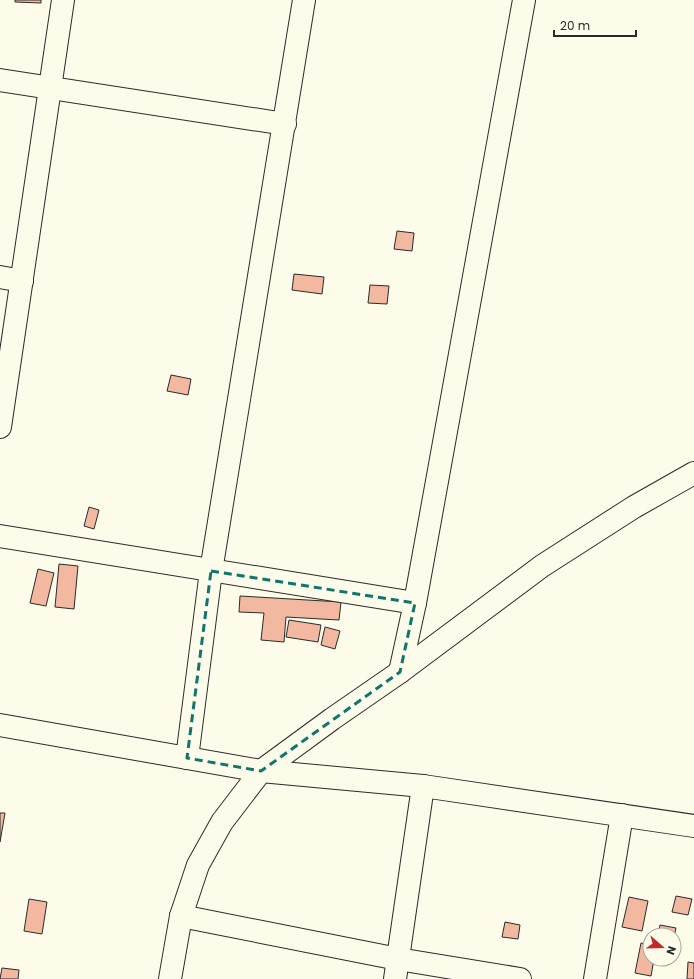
<svg xmlns="http://www.w3.org/2000/svg" width="694" height="979" font-family="Poppins,sans-serif">
<rect width="100%" height="100%" fill="#fdfbea"/>
<g fill="#f2b8a0" stroke="#2b2b2b">
<path d="M 15,0 L 41,0 L 41,3 L 15,2 Z"/>
<path d="M 397,231 L 414,233 L 412,251 L 394,249 Z"/>
<path d="M 294,274 L 324,277 L 322,294 L 292,290 Z"/>
<path d="M 370,285 L 389,286 L 387,304 L 368,303 Z"/>
<path d="M 171,375 L 191,379 L 188,395 L 167,391 Z"/>
<path d="M 89,507 L 99,510 L 94,529 L 84,526 Z"/>
<path d="M 59,564 L 78,566 L 74,609 L 55,607 Z"/>
<path d="M 38,569 L 54,573 L 46,606 L 30,603 Z"/>
<path d="M 240,596 L 341,602 L 339,620 L 286,617 L 284,642 L 261,640 L 264,613 L 239,612 Z"/>
<path d="M 289,620 L 321,625 L 318,642 L 286,637 Z"/>
<path d="M 325,627 L 340,631 L 335,649 L 321,645 Z"/>
<path d="M 0,813 L 5,813 L 0,842 Z"/>
<path d="M 676,896 L 692,899 L 688,915 L 672,912 Z"/>
<path d="M 629,897 L 648,901 L 642,931 L 622,927 Z"/>
<path d="M 29,899 L 47,902 L 42,934 L 24,931 Z"/>
<path d="M 505,922 L 520,925 L 518,939 L 502,937 Z"/>
<path d="M 660,925 L 676,928 L 674,937 L 674,935 L 658,935 Z"/>
<path d="M 641,943 L 650,945 L 650,959 L 654,959 L 651,976 L 635,973 Z"/>
<path d="M 688,962 L 694,963 L 694,979 L 687,979 Z"/>
<path d="M 2,968 L 19,970 L 18,979 L 0,979 Z"/>
</g>
<g fill="none" stroke-linecap="round" stroke-linejoin="round">
<g stroke="#2b2b2b" stroke-width="24">
<g id="minor">
<path d="M 0,80 L 285,124"/>
<path d="M 0,277 L 22,281"/>
<path d="M 0,427 L 63,0"/>
<path d="M 0,536 L 415,603"/>
<path d="M 400,672 L 415,603 L 524,0"/>
<path d="M 0,725 L 261,771 L 423,786 L 694,826"/>
<path d="M 187,758 L 211,571 L 304,0"/>
<path d="M 181,916 L 398,959 L 520,979"/>
<path d="M 170,979 L 181,916 L 198,865 L 222,822 L 261,771 L 332,719 L 400,672 L 542,566 L 634,507 L 694,473"/>
<path d="M 395,979 L 423,786"/>
<path d="M 595,979 L 622,815"/>
</g>
</g>
<use href="#minor" stroke="#fdfbea" stroke-width="22"/>
</g>
<path fill="none" stroke="#0f766e" stroke-width="3" stroke-dasharray="8 5" stroke-linejoin="round" d="M 211,571 L 415,603 L 400,672 L 261,771 L 187,758 Z"/>
<g transform="translate(662 947) rotate(110)"><circle r="19" fill="#fdfbea" stroke="#a9a89e"/>
<path d="M0-3L7 15L0 10L-7 15Z" fill="#c62828"/>
<text y="-6" font-size="11" font-weight="bold" text-anchor="middle" fill="#2b2b2b">N</text>
</g>
<path d="M554 30v6h82v-6" fill="none" stroke="#2b2b2b" stroke-width="2"/>
<text x="560" y="30" font-size="12" fill="#2b2b2b" stroke="#fdfbea" stroke-width="3" paint-order="stroke">20 m</text>
</svg>
